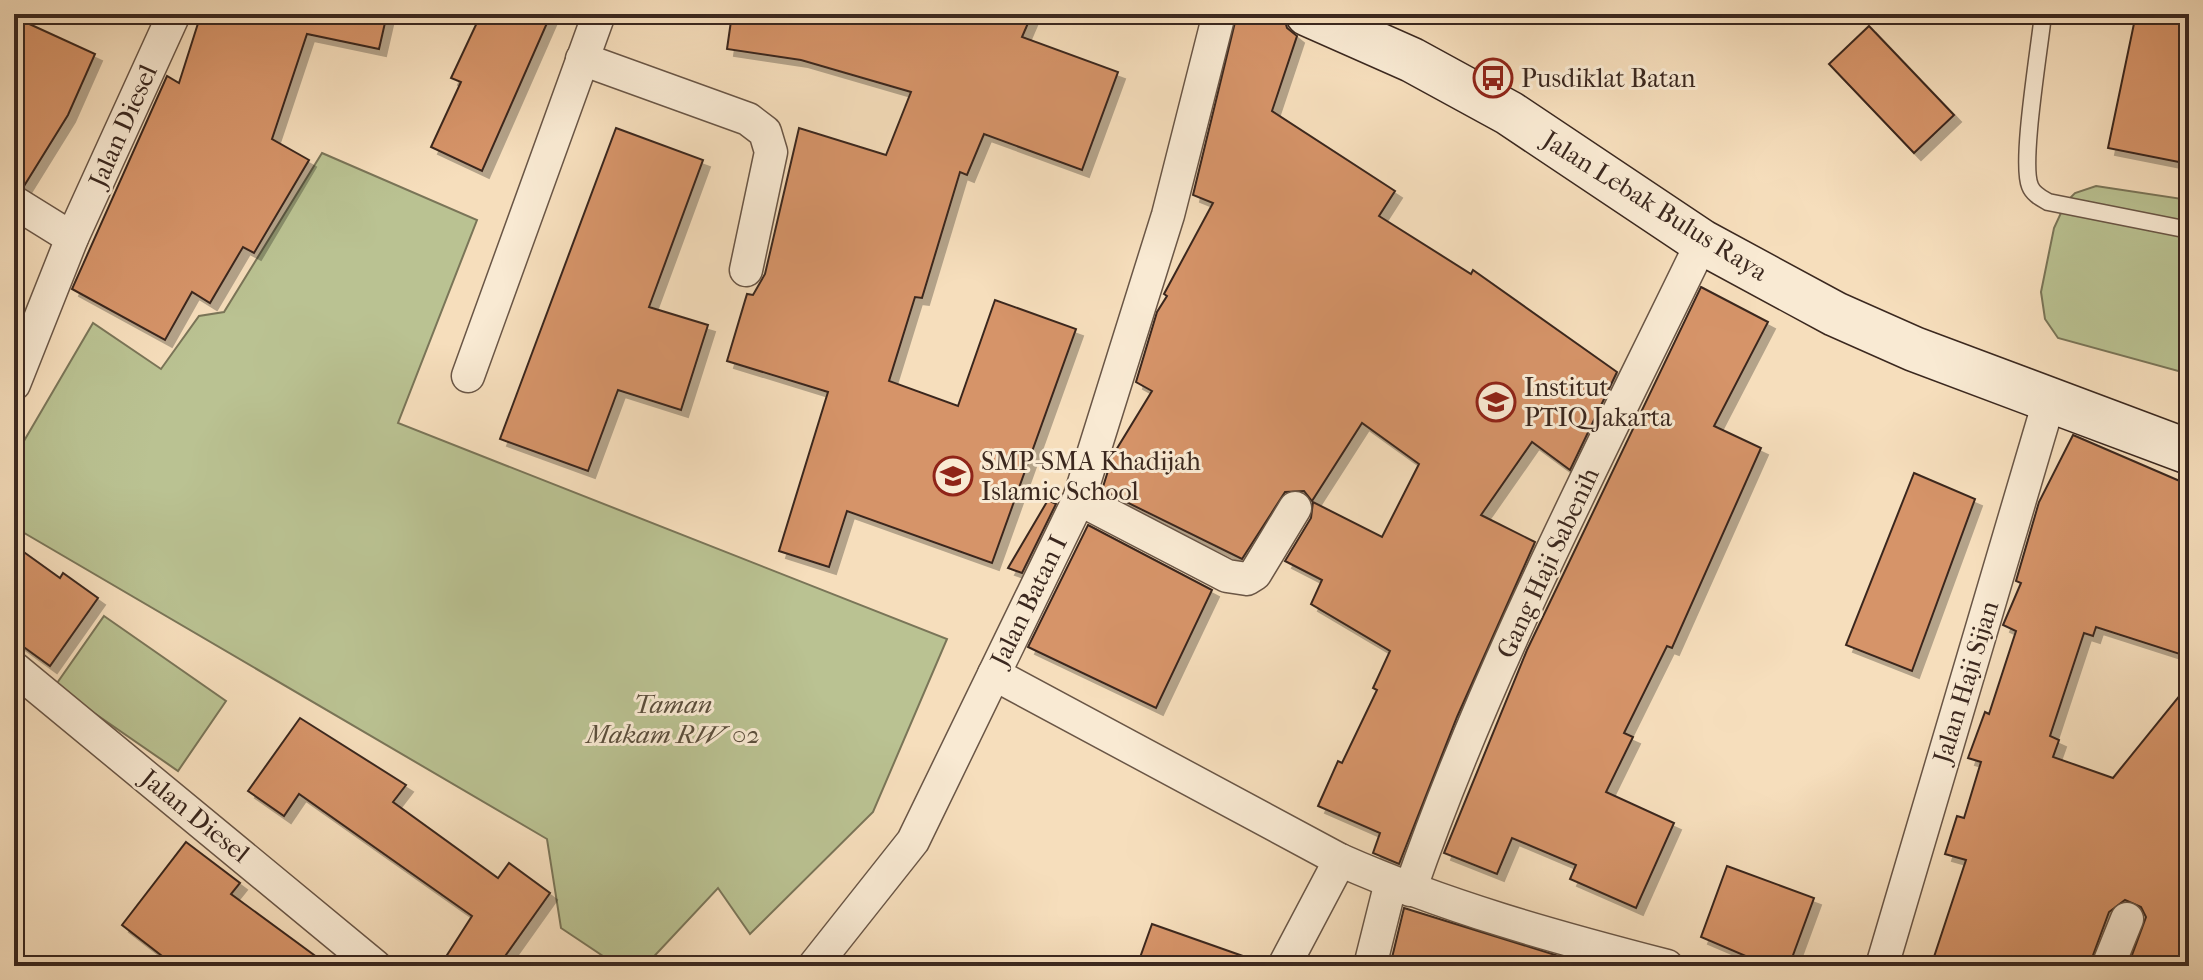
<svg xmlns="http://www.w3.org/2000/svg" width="2203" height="980" font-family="'IM FELL French Canon',serif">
<defs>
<filter id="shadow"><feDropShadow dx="7" dy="7" stdDeviation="0" flood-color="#0004"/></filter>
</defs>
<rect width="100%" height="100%" fill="#f6debc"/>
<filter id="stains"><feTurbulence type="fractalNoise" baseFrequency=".0025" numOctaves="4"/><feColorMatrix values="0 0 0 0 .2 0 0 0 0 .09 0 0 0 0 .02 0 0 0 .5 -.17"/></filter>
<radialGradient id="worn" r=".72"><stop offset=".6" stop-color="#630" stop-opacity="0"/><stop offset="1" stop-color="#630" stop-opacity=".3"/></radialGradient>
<g fill="#bac292" stroke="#7a7558" stroke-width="2">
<path d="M 322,153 L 477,220 L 398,423 L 947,639 L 873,812 L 750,934 L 718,888 L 645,966 L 618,966 L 561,928 L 547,839 L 14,527 L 14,458 L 93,323 L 161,369 L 199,316 L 224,312 Z"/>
<path d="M 2096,186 L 2189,200 L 2189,374 L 2058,338 L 2045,319 L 2041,292 L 2054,228 L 2066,202 L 2075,193 Z"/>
<path d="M 104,616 L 226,701 L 178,771 L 55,686 Z"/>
</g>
<g fill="#d69469" stroke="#3b281f" stroke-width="2" filter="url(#shadow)">
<path d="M 201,14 L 387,14 L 379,49 L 307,34 L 272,139 L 309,160 L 254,253 L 243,247 L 210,303 L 192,292 L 165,340 L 72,289 L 167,76 L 179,83 Z"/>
<path d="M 481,14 L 551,14 L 482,171 L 431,147 L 461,82 L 451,78 Z"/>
<path d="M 732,14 L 1032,14 L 1022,37 L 1118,72 L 1082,170 L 984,134 L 967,175 L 960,172 L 922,298 L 915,297 L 889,381 L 958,406 L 995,300 L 1076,329 L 992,563 L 847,511 L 829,567 L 779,551 L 828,392 L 727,361 L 747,294 L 753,295 L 765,274 L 799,128 L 886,155 L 911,92 L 801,60 L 727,49 Z"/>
<path d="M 1237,14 L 1283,14 L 1287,28 L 1297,36 L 1272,111 L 1395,191 L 1379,216 L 1471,274 L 1473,270 L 1617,372 L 1570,470 L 1532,442 L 1481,515 L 1535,542 L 1457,717 L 1399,864 L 1373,853 L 1380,833 L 1318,806 L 1338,761 L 1342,763 L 1377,690 L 1373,688 L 1390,651 L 1311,604 L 1322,580 L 1285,561 L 1311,518 L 1313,502 L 1382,537 L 1419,464 L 1362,423 L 1312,501 L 1304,491 L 1285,492 L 1242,559 L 1102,490 L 1113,455 L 1152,391 L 1136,382 L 1157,312 L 1167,296 L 1164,294 L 1213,203 L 1193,195 Z"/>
<path d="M 2136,14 L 2189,14 L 2189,164 L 2108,148 Z"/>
<path d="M 14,17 L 95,54 L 68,115 L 24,186 L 14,183 Z"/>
<path d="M 1869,26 L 1954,115 L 1914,153 L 1829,64 Z"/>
<path d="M 616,128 L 703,160 L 649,307 L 708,325 L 681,410 L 618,390 L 588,471 L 500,439 Z"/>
<path d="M 1701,287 L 1768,322 L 1714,426 L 1761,448 L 1672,648 L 1667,646 L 1624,733 L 1633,737 L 1606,792 L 1674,823 L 1636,908 L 1570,879 L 1576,865 L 1512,838 L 1497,874 L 1444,853 L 1527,650 Z"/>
<path d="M 2073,435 L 2189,485 L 2189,657 L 2096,627 L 2093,636 L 2084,633 L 2050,736 L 2059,740 L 2053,757 L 2113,778 L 2189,684 L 2189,947 L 2181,966 L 2128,966 L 2146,917 L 2141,907 L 2125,900 L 2109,912 L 2089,966 L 1931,966 L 1966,860 L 1945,854 L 1957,816 L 1964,818 L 1981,762 L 1968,758 L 1985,712 L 1989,714 L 2016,631 L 2003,625 L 2021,583 L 2016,581 L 2039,502 Z"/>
<path d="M 1914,473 L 1975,499 L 1912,671 L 1846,645 Z"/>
<path d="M 1048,500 L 1056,504 L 1022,573 L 1008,568 Z"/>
<path d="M 1088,525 L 1212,590 L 1156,708 L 1028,647 Z"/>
<path d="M 14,545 L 60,578 L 63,573 L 98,598 L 50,666 L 14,640 Z"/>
<path d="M 300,718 L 406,785 L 393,802 L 498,878 L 509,863 L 550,893 L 498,966 L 440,966 L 472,916 L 299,794 L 284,816 L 248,791 Z"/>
<path d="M 186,842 L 240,883 L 231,894 L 329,966 L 175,966 L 122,925 Z"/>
<path d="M 1727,866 L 1814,898 L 1789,966 L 1769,966 L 1701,937 Z"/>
<path d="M 1404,908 L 1581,963 L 1580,966 L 1390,966 Z"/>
<path d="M 1152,924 L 1257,961 L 1256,966 L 1137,966 Z"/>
</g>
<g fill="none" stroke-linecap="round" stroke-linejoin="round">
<g stroke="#6a5646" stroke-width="19">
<path id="lane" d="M 2043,14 C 2040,46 2020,163 2030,186 C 2033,194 2041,198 2048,202 L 2189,230"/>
</g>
<g stroke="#6a5646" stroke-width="35">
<g id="street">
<path d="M 582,59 L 748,119 L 765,132 L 771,152 L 746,270"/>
<path d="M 14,202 L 72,238"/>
<path d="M 468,376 L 599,14"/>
<path d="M 14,384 L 72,238 L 174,14"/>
<path d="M 1079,499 L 1227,576 L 1247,579 L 1255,574 L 1295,508"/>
<path d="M 14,668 L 375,966"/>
<path d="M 994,674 L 1340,860 C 1446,907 1555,937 1667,966"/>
<path d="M 1410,890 C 1488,666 1599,455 1702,242"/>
<path d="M 814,966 L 913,841 L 1079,499 L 1168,215 L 1219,14"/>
<path d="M 1284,966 L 1340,860"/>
<path d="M 1370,966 L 1391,882"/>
<path d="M 1882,966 L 2050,398"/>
<path d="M 2108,966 L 2127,919"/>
</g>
</g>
<g stroke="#3b281f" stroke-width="47">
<path id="secondary" d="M 1308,14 L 1412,60 L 1509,113 L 1702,242 L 1835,314 L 1914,349 L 2189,452"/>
</g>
<use href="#lane" stroke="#f9ead3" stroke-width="16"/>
<use href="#street" stroke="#f9ead3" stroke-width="32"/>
<use href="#secondary" stroke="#f9ead3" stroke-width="44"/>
</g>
<defs>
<g id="bus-ring" transform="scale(2)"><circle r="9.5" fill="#f9ead3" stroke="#8f2418" stroke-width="1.5"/><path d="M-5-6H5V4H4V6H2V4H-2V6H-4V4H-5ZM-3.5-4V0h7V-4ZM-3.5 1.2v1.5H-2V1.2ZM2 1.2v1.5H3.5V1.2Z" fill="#8f2418"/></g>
<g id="university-ring" transform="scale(2)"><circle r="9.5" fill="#f9ead3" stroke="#8f2418" stroke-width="1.5"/><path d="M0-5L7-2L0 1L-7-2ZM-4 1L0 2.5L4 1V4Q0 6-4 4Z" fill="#8f2418"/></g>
<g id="school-ring" transform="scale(2)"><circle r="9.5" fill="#f9ead3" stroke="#8f2418" stroke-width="1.5"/><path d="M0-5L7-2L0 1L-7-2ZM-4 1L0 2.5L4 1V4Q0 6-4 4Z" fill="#8f2418"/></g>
</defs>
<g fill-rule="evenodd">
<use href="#bus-ring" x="1493" y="78"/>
<use href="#university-ring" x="1496" y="402"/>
<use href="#school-ring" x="953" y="476"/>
</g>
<g text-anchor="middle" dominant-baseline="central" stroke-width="6" stroke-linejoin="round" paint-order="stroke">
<g font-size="26" fill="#3b281f" stroke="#f9ead3" text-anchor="start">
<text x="1521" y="78">Pusdiklat Batan</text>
<text x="1524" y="387">Institut<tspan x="1524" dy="30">PTIQ Jakarta</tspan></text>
<text x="981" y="461">SMP-SMA Khadijah<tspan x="981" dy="30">Islamic School</tspan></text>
</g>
<g font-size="26" fill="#3b281f" stroke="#f9ead3">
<text transform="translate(123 126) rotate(-66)">Jalan Diesel</text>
<text transform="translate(1655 206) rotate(32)">Jalan Lebak Bulus Raya</text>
<text transform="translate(1548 563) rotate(-65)">Gang Haji Sabenih</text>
<text transform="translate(1029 601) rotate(-64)">Jalan Batan I</text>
<text transform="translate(1966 682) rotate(-73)">Jalan Haji Sijan</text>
<text transform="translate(195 816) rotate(39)">Jalan Diesel</text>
</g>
<g font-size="26" font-style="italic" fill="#5b4e3c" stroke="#f9ead3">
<text x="673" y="704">Taman<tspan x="673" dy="30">Makam RW 02</tspan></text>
</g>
</g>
<rect width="2203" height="980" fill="none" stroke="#f6debc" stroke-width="48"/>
<rect x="16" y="16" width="2171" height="948" fill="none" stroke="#3b281f" stroke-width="4"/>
<rect x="24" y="24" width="2155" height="932" fill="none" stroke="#3b281f" stroke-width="2"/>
<rect width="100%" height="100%" filter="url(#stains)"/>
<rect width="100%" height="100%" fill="url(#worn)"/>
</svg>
